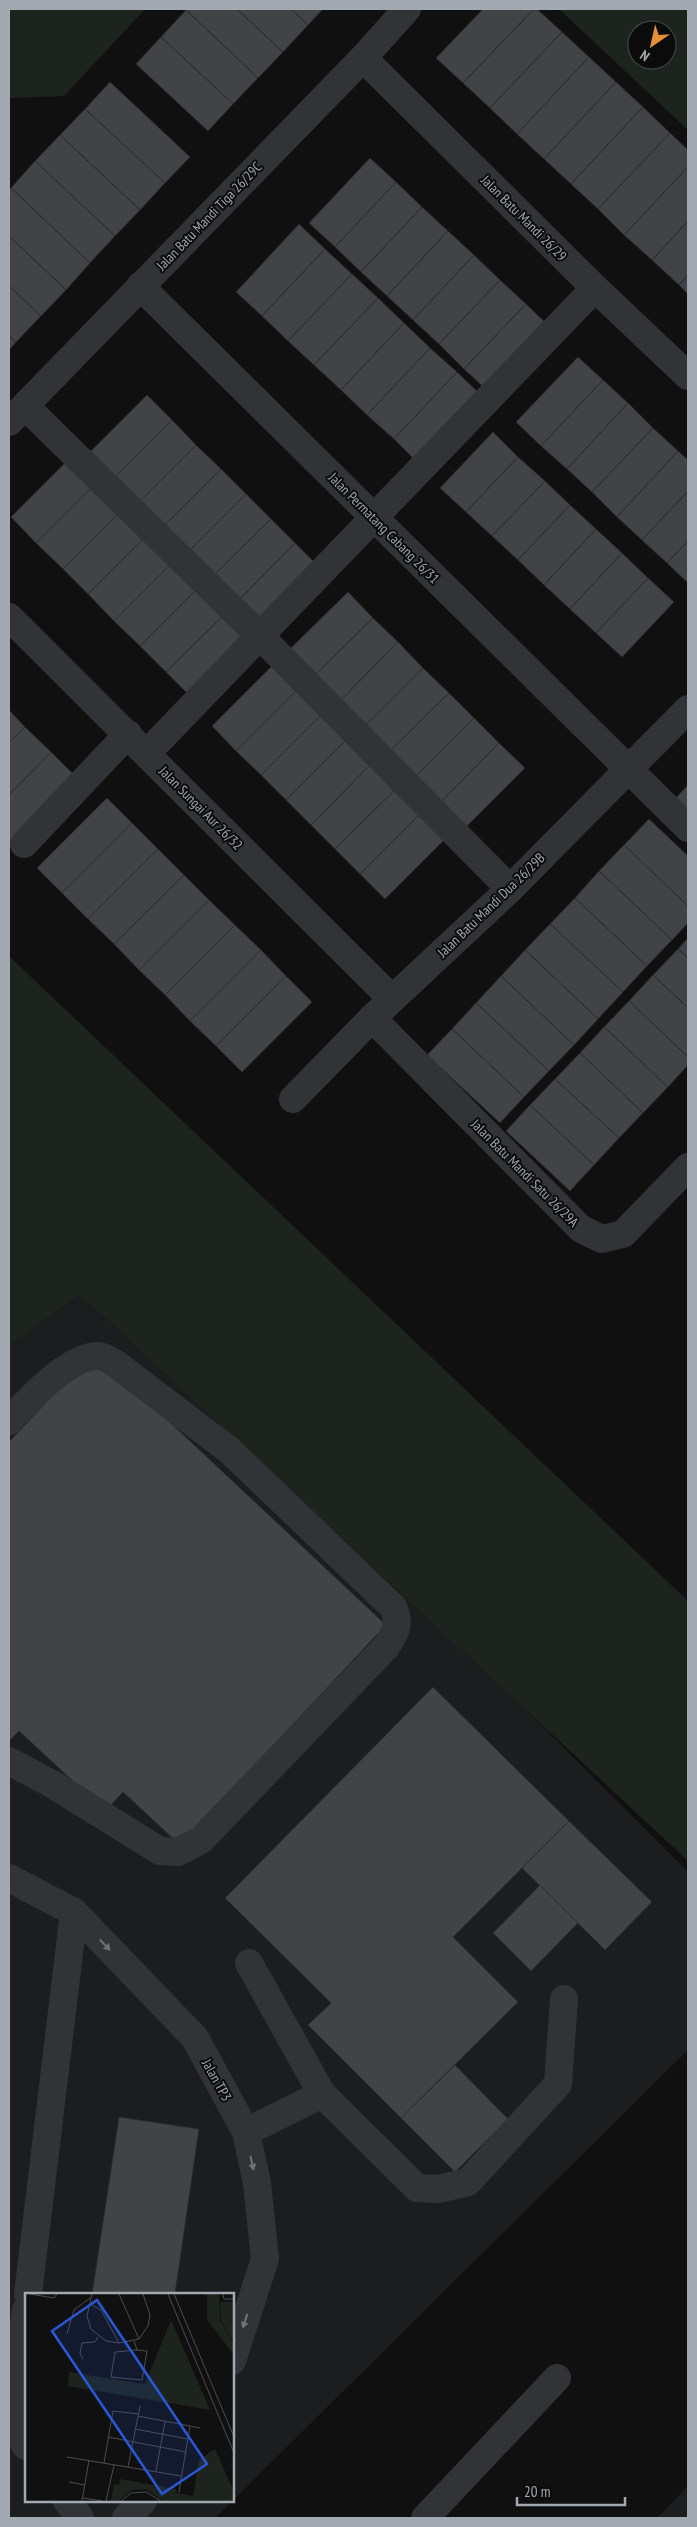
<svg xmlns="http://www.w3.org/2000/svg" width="697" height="2527" font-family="'PT Sans Narrow',sans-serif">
<rect width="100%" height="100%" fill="#101011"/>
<g fill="#1c1d1e" fill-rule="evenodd">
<path d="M 76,1260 L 688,1872 L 688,2050 L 215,2518 L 9,2518 L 9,1335 ZM 26,2294 L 232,2294 L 232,2501 L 26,2501 Z"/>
<path d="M 688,2486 L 688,2518 L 657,2518 Z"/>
</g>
<g fill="#1d241d" fill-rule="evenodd">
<path d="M 9,9 L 145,9 L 64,96 L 9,98 Z"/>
<path d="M 559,9 L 688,9 L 688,130 ZM 637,30 L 667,30 L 667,60 L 637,60 Z"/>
<path d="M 9,956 L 688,1601 L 688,1861 L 80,1294 L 9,1345 Z"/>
</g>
<g fill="#414347" stroke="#2a2b2d">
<path d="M 187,9 L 237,9 L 283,52 L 258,78 L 186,10 Z"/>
<path d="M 237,9 L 291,9 L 308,25 L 283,52 Z"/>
<path d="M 291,9 L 323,9 L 308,25 Z"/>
<path d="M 483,9 L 534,9 L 463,83 L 436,58 Z"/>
<path d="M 534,9 L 537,9 L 562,32 L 490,108 L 463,83 Z"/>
<path d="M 186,10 L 258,78 L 233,104 L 161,37 Z"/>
<path d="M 562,32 L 589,57 L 517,134 L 490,108 Z"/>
<path d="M 161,37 L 233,104 L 208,131 L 136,64 Z"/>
<path d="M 589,57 L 616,82 L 544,159 L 517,134 Z"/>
<path d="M 110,82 L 190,157 L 165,183 L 85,109 Z"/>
<path d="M 616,82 L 643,107 L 571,184 L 544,159 Z"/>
<path d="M 643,107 L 670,133 L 598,209 L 571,184 Z"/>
<path d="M 85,109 L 165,183 L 140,210 L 60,135 Z"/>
<path d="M 670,133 L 688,150 L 688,167 L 624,235 L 598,209 Z"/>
<path d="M 60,135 L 140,210 L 115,236 L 35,161 Z"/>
<path d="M 370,158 L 396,182 L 335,247 L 309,223 Z"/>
<path d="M 35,161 L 115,236 L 90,263 L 11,188 Z"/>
<path d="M 688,167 L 688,221 L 652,260 L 624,235 Z"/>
<path d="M 396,182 L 422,207 L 361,272 L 335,247 Z"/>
<path d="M 11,188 L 90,263 L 66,290 L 9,236 L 9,190 Z"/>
<path d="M 422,207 L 448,231 L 387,296 L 361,272 Z"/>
<path d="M 688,221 L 688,275 L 679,285 L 652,260 Z"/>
<path d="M 299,224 L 325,249 L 262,316 L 236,292 Z"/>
<path d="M 448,231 L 474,255 L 413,320 L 387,296 Z"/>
<path d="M 9,236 L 66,290 L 41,316 L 9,286 Z"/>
<path d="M 325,249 L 352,274 L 288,341 L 262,316 Z"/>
<path d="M 474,255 L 500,280 L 439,344 L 413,320 Z"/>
<path d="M 352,274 L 378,298 L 314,365 L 288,341 Z"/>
<path d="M 688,275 L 688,294 L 679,285 Z"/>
<path d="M 500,280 L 526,304 L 464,369 L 439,344 Z"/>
<path d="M 9,286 L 41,316 L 16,342 L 9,336 Z"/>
<path d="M 378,298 L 404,323 L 341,390 L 314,365 Z"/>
<path d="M 526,304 L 551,328 L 490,393 L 464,369 Z"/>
<path d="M 404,323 L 430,348 L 367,415 L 341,390 Z"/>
<path d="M 9,336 L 16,342 L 9,350 Z"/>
<path d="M 430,348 L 457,372 L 394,439 L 367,415 Z"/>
<path d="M 578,357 L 603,380 L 541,446 L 516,422 Z"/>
<path d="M 457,372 L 483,397 L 419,464 L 394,439 Z"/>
<path d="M 603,380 L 628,403 L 567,469 L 541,446 Z"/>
<path d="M 147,395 L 172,420 L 111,481 L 86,456 Z"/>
<path d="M 628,403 L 653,428 L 592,492 L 567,469 Z"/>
<path d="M 172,420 L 196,445 L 136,505 L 111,481 Z"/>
<path d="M 653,428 L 678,451 L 617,517 L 592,492 Z"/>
<path d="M 493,432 L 518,457 L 466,512 L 440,488 Z"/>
<path d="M 196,445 L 221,469 L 160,530 L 136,505 Z"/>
<path d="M 678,451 L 688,460 L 688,491 L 642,540 L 617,517 Z"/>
<path d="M 518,457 L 545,481 L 492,536 L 466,512 Z"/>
<path d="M 70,458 L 95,484 L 36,543 L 11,517 Z"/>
<path d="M 221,469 L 246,494 L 185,555 L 160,530 Z"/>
<path d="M 545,481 L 570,505 L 518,560 L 492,536 Z"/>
<path d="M 95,484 L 122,510 L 63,569 L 36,543 Z"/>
<path d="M 688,491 L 688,541 L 667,563 L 642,540 Z"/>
<path d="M 246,494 L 271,519 L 210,579 L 185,555 Z"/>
<path d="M 570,505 L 596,529 L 544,585 L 518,560 Z"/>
<path d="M 122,510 L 147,535 L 88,594 L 63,569 Z"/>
<path d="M 271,519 L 295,543 L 235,604 L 210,579 Z"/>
<path d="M 596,529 L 622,553 L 570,609 L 544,585 Z"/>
<path d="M 147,535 L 174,561 L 114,621 L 88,594 Z"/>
<path d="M 688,541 L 688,583 L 667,563 Z"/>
<path d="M 295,543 L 320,568 L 259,628 L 235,604 Z"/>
<path d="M 622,553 L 648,578 L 596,633 L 570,609 Z"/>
<path d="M 174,561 L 199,587 L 140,646 L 114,621 Z"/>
<path d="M 648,578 L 674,602 L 622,657 L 596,633 Z"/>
<path d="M 199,587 L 226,613 L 166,672 L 140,646 Z"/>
<path d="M 348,592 L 373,618 L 315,675 L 290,649 Z"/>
<path d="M 226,613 L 251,639 L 192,698 L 166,672 Z"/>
<path d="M 373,618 L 398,642 L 341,700 L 315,675 Z"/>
<path d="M 398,642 L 423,668 L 366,725 L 341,700 Z"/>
<path d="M 275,663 L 299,688 L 236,751 L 212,726 Z"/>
<path d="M 423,668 L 449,693 L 391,750 L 366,725 Z"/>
<path d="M 299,688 L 324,712 L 261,775 L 236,751 Z"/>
<path d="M 449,693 L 474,718 L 416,776 L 391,750 Z"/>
<path d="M 9,710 L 25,727 L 9,743 Z"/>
<path d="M 324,712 L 349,737 L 286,800 L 261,775 Z"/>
<path d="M 474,718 L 499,743 L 442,801 L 416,776 Z"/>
<path d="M 25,727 L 51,752 L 9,795 L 9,743 Z"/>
<path d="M 349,737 L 374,761 L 311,825 L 286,800 Z"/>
<path d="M 499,743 L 525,768 L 467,826 L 442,801 Z"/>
<path d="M 51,752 L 77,778 L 12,843 L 9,839 L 9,795 Z"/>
<path d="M 374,761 L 398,787 L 335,849 L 311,825 Z"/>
<path d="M 688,785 L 688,815 L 673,801 Z"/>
<path d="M 398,787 L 423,811 L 360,874 L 335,849 Z"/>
<path d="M 107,798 L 132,823 L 62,893 L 37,868 Z"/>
<path d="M 423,811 L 448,836 L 385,899 L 360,874 Z"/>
<path d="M 649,819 L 688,856 L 688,906 L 624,845 Z"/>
<path d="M 132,823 L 158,849 L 88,919 L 62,893 Z"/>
<path d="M 624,845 L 688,906 L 688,923 L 672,940 L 599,871 Z"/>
<path d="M 158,849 L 184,875 L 114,944 L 88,919 Z"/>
<path d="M 599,871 L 672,940 L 647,966 L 575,898 Z"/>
<path d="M 184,875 L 209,900 L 139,970 L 114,944 Z"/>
<path d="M 575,898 L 647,966 L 623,992 L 550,924 Z"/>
<path d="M 209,900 L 235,925 L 165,995 L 139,970 Z"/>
<path d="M 550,924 L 623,992 L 598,1019 L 525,950 Z"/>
<path d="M 235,925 L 261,950 L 190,1021 L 165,995 Z"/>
<path d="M 688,938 L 688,958 L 678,949 Z"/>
<path d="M 678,949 L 688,958 L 688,1008 L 653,975 Z"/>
<path d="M 261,950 L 286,976 L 216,1046 L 190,1021 Z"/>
<path d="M 525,950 L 598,1019 L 574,1045 L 501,976 Z"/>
<path d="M 653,975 L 688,1008 L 688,1057 L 629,1001 Z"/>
<path d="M 286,976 L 312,1002 L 242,1072 L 216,1046 Z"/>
<path d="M 501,976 L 574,1045 L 549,1071 L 476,1003 Z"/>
<path d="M 629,1001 L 688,1057 L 688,1065 L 668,1087 L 604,1027 Z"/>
<path d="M 476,1003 L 549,1071 L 524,1097 L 452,1029 Z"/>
<path d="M 604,1027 L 668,1087 L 643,1113 L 580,1053 Z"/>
<path d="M 452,1029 L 524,1097 L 500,1123 L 427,1055 Z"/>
<path d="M 580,1053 L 643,1113 L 619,1138 L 555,1079 Z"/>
<path d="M 555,1079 L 619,1138 L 594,1165 L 530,1105 Z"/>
<path d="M 530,1105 L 594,1165 L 570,1191 L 506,1131 Z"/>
<path d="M 94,1351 L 386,1625 L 180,1845 L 123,1792 L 105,1811 L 19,1731 L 9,1741 L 9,1442 Z"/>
<path d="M 433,1687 L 569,1821 L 453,1937 L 518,2002 L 401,2118 L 308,2025 L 331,2003 L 225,1898 Z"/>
<path d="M 569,1821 L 652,1902 L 605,1950 L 522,1868 Z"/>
<path d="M 540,1885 L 578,1923 L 531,1971 L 493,1933 Z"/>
<path d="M 455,2065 L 508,2119 L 455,2172 L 401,2118 Z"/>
<path d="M 119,2117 L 199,2129 L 175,2294 L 92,2294 Z"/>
</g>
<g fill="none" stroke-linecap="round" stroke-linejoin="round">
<g stroke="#313336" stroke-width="28">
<path d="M 363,58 L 595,288 L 688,376"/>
<path d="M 140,286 L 688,828"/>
<path d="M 25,406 L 260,636 L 510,889"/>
<path d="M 9,422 L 363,58 L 407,9"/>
<path d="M 9,617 L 392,999"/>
<path d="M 147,753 L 595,288"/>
<path d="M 24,844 L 128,734"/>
<path d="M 372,1018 L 581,1229 L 602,1239 L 623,1234 L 688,1167"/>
<path d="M 293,1099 L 372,1018 L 510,889 L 688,709"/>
<path d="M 9,1421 C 28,1400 69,1356 98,1356 C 104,1356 111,1361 116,1364 L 229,1450 L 393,1607 C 401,1624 395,1633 386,1647 L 201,1840 L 178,1852 L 160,1851 L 52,1784 L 9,1761"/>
<path d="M 9,1878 L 74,1912 L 195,2038 L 246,2132 L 257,2183 L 265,2259 L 232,2361"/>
<path d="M 249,1963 L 322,2094"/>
<path d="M 246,2132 L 322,2094 L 417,2188 L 438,2189 L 468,2182 L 558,2084 L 564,1999"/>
<path d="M 28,2294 L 74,1912"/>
<path d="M 26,2310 C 22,2344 6,2418 26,2446"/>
<path d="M 67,2501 L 80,2518"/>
<path d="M 126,2518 L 143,2501"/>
<path d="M 425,2518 L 557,2378"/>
</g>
</g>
<defs><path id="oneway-solid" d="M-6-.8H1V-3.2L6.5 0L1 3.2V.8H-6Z" transform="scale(1.25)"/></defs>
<g fill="#6f747a">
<use href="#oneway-solid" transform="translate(105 1945) rotate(46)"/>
<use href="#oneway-solid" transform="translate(252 2163) rotate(77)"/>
<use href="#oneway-solid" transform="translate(245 2321) rotate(108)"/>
</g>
<g text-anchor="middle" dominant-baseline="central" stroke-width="4" stroke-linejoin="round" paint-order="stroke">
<g font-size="14" fill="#a2a9b1" stroke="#0b0b0c">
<text transform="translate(209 216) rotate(-46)">Jalan Batu Mandi Tiga 26/29C</text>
<text transform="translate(524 218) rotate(45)">Jalan Batu Mandi 26/29</text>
<text transform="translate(384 528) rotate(45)">Jalan Permatang Cabang 26/31</text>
<text transform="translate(201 808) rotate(45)">Jalan Sungai Aur 26/32</text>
<text transform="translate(491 905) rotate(-44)">Jalan Batu Mandi Dua 26/29B</text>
<text transform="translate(525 1173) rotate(45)">Jalan Batu Mandi Satu 26/29A</text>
<text transform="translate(217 2080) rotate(61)">Jalan TP3</text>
</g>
</g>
<g transform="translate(25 2293)">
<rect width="209" height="209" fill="#101011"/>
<path d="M 182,1 L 194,1 L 195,27 L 209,52 L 209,62 L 182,27 ZM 195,9 L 209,9 L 209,44 L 206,46 L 196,27 ZM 146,27 L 185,117 L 43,93 L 44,79 L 120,91 ZM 190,156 L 209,199 L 209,208 L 139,208 L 120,196 L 107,197 L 93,208 L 86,208 L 89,191 L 94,192 L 95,186 L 151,196 L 151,200 L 168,203 L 174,167 Z" fill="#1d241d"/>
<path fill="none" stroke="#4a4d51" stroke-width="1" d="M 5,1 L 29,5 L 32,1M 67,1 L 62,23 L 66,36 L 81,48 L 94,50 L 114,46 L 123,33 L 125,22 L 118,1M 94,1 L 114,46M 143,1 L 209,160M 149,1 L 209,144M 198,1 L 199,6 L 209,6M 65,11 L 76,17 L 94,50M 42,41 L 49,17 L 65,5M 109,48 L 112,57 L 90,59 L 86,84 L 117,87 L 122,58 L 112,57M 58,66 L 55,60 L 57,50 L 70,49 L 73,44M 113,123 L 175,135M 110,136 L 163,146M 0,139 L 0,156M 83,144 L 161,159M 42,164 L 156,183M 79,170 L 88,118 L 114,121M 103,174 L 115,113M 131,178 L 140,129M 44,189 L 60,192M 154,199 L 165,133M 58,205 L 77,208M 57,208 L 64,167M 81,208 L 89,172M 96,208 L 106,200 L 121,199 L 136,208"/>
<path fill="#2a57d4" fill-opacity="0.15" stroke="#2a57d4" stroke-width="2.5" d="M 72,7 L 182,171 L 137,201 L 27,38 Z"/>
<rect width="209" height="209" fill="none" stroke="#a2a9b1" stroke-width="2.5"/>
</g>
<rect width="697" height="2527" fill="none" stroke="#a2a9b1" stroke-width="20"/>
<g transform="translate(652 45) rotate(214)"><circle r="24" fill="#0b0b0c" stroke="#474a4e"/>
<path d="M0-4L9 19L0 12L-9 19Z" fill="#e48f35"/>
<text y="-8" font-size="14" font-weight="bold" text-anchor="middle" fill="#a2a9b1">N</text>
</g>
<path d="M517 2497v8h108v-8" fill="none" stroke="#a2a9b1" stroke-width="2.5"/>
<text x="524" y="2497" font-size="15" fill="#a2a9b1" stroke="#0b0b0c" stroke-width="4" paint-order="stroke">20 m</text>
</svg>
